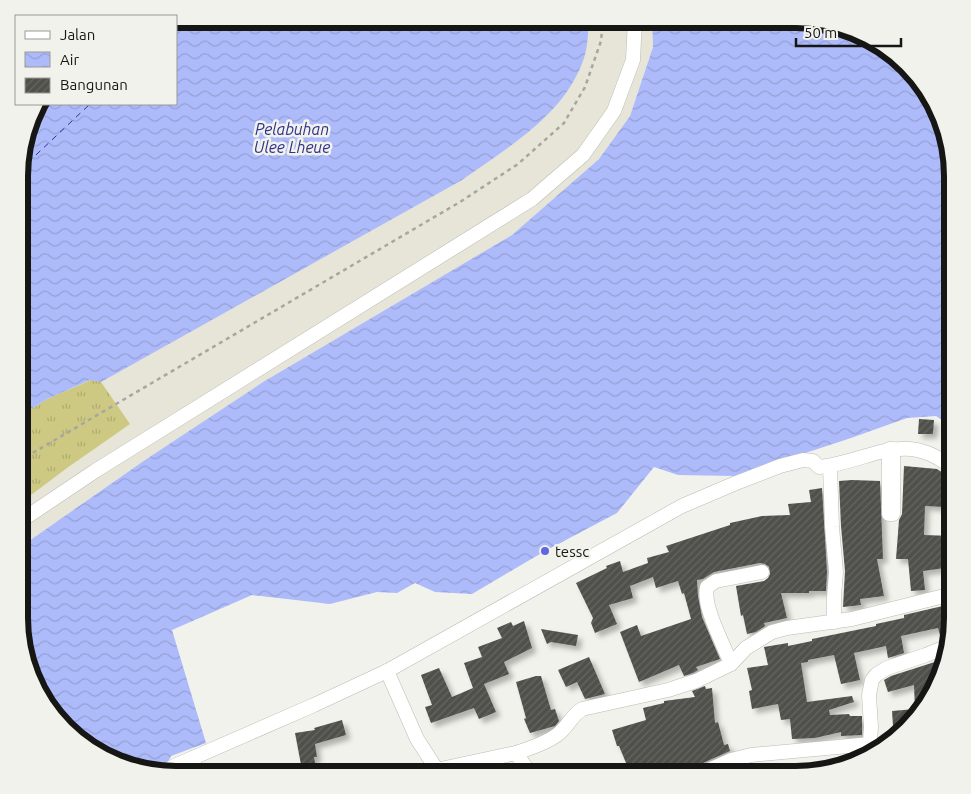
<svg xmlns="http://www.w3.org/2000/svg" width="971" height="794" font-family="Ubuntu,sans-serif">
<defs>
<pattern id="grass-tufts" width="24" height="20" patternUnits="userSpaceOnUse" patternTransform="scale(1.25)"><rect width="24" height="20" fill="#cdc983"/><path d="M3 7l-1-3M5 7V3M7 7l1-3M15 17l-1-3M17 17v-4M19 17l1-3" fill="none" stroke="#afac70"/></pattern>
<pattern id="water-waves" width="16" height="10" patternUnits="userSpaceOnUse" patternTransform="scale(1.25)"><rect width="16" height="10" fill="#aebbfb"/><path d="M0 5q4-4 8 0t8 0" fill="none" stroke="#95a0d6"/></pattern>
<pattern id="building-hatch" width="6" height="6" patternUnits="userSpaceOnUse" patternTransform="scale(1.25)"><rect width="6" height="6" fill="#50504b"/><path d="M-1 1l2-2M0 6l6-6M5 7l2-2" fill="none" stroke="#656561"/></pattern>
<filter id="shadow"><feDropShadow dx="4.5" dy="4.5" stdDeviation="2.5" flood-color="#0004"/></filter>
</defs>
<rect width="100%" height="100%" fill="#f2f2ec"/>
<path fill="#e6e5d8" d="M 176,19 L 652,19 L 653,47 L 630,116 L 599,159 L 512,235 L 263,382 L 145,460 L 19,548 L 20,155 L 37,104 L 176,104 Z"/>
<path fill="url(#grass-tufts)" d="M 91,380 L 101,382 L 130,424 L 67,468 L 19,504 L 20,416 L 47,399 Z"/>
<g fill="url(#water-waves)">
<path d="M 176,19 L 589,20 C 588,32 588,46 584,58 C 565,115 508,147 462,180 L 101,382 L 90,380 L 47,399 L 20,416 L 20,155 L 37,104 L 176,104 Z"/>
<path d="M 652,19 L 806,19 L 856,31 L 906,64 L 940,115 L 952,175 L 952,426 L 936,416 L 907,418 L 851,438 L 735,476 L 678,475 L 654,467 L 617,513 L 545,551 L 472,594 L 435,592 L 415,583 L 397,593 L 377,592 L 330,604 L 252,595 L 172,630 L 206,743 L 171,756 L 162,774 L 115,763 L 65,730 L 35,688 L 19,629 L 19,548 L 145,460 L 263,382 L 512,235 L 599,159 L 630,116 L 653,47 Z"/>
</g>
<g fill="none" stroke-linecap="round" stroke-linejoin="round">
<g stroke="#30328c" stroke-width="1" stroke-dasharray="6 5" stroke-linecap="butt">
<path d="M 176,23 L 181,19"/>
<path d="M 20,170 L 90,104"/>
</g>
</g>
<g fill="url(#building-hatch)" filter="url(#shadow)">
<path d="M 919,419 L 934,420 L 933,434 L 918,434 Z"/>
<path d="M 904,466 L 937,469 L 946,475 L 945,489 L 952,489 L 952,505 L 945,505 L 945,507 L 925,506 L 924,535 L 952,536 L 952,567 L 923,571 L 925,590 L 911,591 L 908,559 L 896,559 L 899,520 L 902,514 Z"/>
<path d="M 852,480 L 880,481 L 883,559 L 877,559 L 884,596 L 860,599 L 861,605 L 843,607 L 845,571 L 841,526 L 839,481 Z"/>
<path d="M 822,488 L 827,572 L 826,591 L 809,591 L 809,593 L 781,593 L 787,618 L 764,623 L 765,626 L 756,632 L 747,634 L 743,615 L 741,616 L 736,586 L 764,581 L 768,578 L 770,574 L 769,567 L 765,564 L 760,563 L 714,572 L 703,579 L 697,580 L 698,596 L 702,617 L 720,659 L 696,667 L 698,670 L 693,673 L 684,676 L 679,665 L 639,682 L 620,632 L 637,625 L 641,636 L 691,619 L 684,593 L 682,594 L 678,581 L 656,588 L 653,577 L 630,586 L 633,598 L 609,605 L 617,624 L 595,633 L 591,623 L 593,618 L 576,583 L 607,568 L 606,566 L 620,561 L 623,572 L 648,563 L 647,558 L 669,552 L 666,546 L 730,525 L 730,523 L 762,516 L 790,515 L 788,504 L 811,502 L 809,490 Z"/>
<path d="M 947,605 L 950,623 L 952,622 L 950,638 L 941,639 L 938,628 L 901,636 L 904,653 L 888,658 L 886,646 L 854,653 L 860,680 L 841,684 L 834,655 L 808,660 L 808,662 L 801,663 L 807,702 L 852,696 L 854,702 L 829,710 L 830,715 L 849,714 L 850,716 L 862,716 L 862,735 L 841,736 L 841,732 L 815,738 L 792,739 L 790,719 L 781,720 L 778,704 L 752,709 L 749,691 L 752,690 L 747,668 L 768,665 L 764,647 L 788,643 L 788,646 L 812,641 L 812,639 L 876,626 L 876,624 L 904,618 L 904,615 Z"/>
<path d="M 524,621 L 532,648 L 504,662 L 509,674 L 484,684 L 496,712 L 479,719 L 474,708 L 431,723 L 425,707 L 432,705 L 421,675 L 439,668 L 452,697 L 473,688 L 464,663 L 482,657 L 478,647 L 502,638 L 497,628 L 511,622 L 513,626 Z"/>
<path d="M 541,629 L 578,635 L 576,646 L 551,642 L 547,644 Z"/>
<path d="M 589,657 L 605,694 L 585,699 L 577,682 L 566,687 L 558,670 Z"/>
<path d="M 941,660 L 943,669 L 940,679 L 910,724 L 893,726 L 892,711 L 915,709 L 914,685 L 888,692 L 884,680 L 891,676 Z"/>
<path d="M 536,676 L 541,676 L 551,710 L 555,709 L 559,721 L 555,726 L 530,733 L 524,719 L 526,718 L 516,682 Z"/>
<path d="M 705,686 L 706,689 L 712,688 L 715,723 L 718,722 L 724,745 L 728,744 L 730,751 L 694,767 L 690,772 L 677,775 L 631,775 L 619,746 L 617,746 L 612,730 L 646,720 L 643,708 L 664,703 L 664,701 L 695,697 L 692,691 Z"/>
<path d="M 342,720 L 346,735 L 315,744 L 317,757 L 314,757 L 317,775 L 303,775 L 295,733 L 315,730 L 314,728 Z"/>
</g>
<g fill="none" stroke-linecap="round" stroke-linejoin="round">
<g stroke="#bbbbb5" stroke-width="15">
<g id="minor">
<rect x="889" y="449" width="4" height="65"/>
<path d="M 830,466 L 832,527 L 836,572 L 834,597 L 834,622"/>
<path d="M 19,522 L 95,471 L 532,199 L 583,155 L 614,111 L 633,60 L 635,19"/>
<path d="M 731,664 C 724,645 702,606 707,587 L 716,581 L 762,572"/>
<path d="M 387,671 L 417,739 L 437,770"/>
<path d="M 516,753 L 531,775"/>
<path d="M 869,754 L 871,727 L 869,695 L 872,680 L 876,675 L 887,668 L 926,655 L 948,646"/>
<path d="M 193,758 L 196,775"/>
<path d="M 163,774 L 172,767 L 314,705 L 387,671 L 682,506 L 736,483 L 780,466 L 803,460 L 813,461 L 819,467 C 869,462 905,428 952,468"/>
<path d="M 413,775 L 516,753 C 530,748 545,744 557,735 C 567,728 571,716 582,709 L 668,690 L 696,681 L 731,664 L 746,648 L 772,632 L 787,628 L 852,619 L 952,594"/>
<path d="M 698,775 L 731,760 L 751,755 L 870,744"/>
</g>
</g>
<path stroke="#a6a6a2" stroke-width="2.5" stroke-dasharray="4 4" stroke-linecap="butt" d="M 19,461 L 460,202 L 518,164 L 564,123 L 585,87 L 601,41 L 603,19"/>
<use href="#minor" stroke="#fff" stroke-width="14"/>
</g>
<circle fill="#5e67df" stroke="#f2f2ec" stroke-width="2" cx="545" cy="551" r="5"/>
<g text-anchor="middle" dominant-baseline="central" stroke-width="5" stroke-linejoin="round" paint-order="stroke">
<g font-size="15" fill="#161614" stroke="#f2f2ec" text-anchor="start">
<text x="555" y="551">tessc</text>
</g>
<g font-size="16" font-style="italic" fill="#30328c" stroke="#f2f2ec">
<text x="292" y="129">Pelabuhan<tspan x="292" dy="18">Ulee Lheue</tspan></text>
</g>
</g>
<path d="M0 0H971V794H0ZM176 28H796A148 148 0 0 1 944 176V618A148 148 0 0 1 796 766H176A148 148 0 0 1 28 618V176A148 148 0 0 1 176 28Z" fill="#f2f2ec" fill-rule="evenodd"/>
<path fill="none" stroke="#161614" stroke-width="6" d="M176 28H796A148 148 0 0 1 944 176V618A148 148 0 0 1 796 766H176A148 148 0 0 1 28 618V176A148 148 0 0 1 176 28Z"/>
<rect x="15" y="15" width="162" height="90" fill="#f2f2ec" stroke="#9a9a96"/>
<rect x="25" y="31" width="25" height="8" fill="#ffffff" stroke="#9a9a96"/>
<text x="60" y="40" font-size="15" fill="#161614">Jalan</text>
<rect x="25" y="52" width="25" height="15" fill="url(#water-waves)" stroke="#9a9a96"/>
<text x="60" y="65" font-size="15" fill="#161614">Air</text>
<rect x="25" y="78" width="25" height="15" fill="url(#building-hatch)" stroke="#9a9a96"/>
<text x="60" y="90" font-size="15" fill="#161614">Bangunan</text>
<path d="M796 38v8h105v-8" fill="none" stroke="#161614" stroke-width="2.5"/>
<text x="804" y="38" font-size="15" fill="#161614" stroke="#f2f2ec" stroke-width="4" paint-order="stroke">50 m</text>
</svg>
